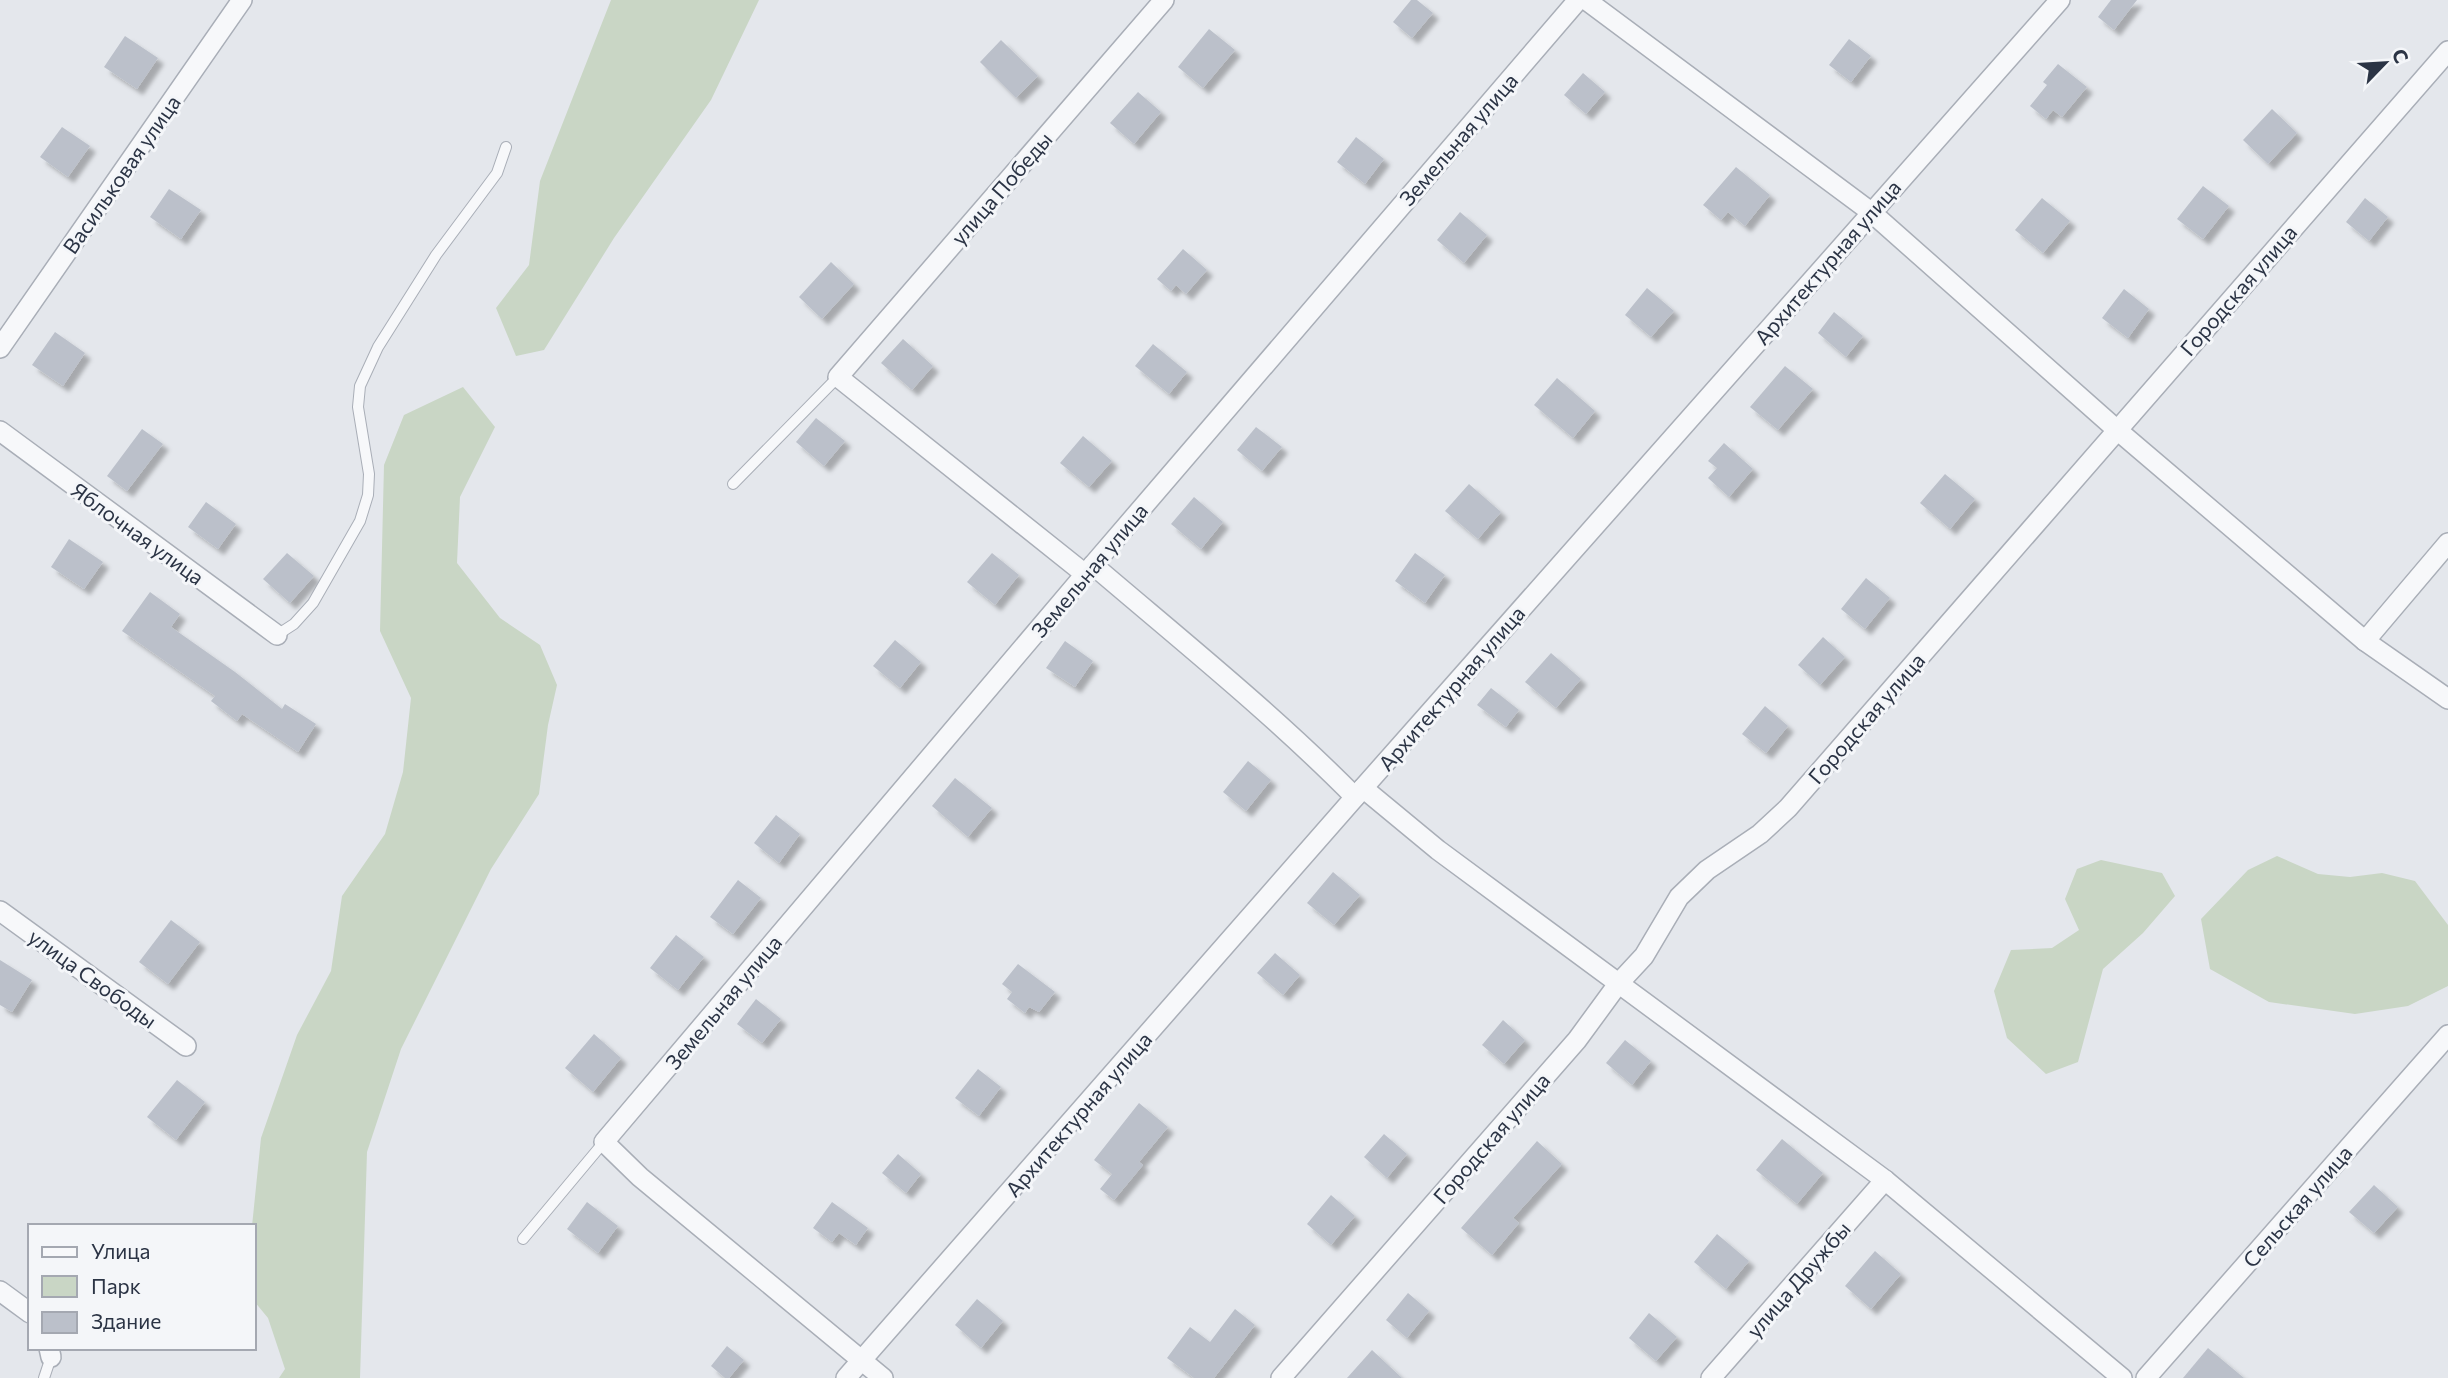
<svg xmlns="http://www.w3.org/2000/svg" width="2448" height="1378" font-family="Commissioner,sans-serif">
<defs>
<filter id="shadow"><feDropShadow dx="6" dy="6" stdDeviation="2" flood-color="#0004"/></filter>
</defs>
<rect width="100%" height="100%" fill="#e4e7ec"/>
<g fill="#c9d6c5">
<path d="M 611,0 L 759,0 L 711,100 L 614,238 L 544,350 L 516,356 L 496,308 L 529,265 L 540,181 Z"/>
<path d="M 463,387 L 495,427 L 460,497 L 457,563 L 500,618 L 540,645 L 557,685 L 548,725 L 539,794 L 491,869 L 401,1049 L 367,1152 L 360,1378 L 279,1378 L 285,1369 L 268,1318 L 254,1301 L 254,1226 L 252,1226 L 261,1138 L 297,1035 L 331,971 L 342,896 L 385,834 L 403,772 L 411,698 L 380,631 L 384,465 L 404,415 Z"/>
<path d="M 2277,856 L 2318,874 L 2350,877 L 2382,873 L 2415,881 L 2448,925 L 2448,986 L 2408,1006 L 2355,1014 L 2269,1002 L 2210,969 L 2201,919 L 2248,870 Z"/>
<path d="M 2101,860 L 2162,873 L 2175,896 L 2143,933 L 2103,969 L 2078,1062 L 2046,1074 L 2007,1038 L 1994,991 L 2011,950 L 2052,948 L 2079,930 L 2065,899 L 2077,869 Z"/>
</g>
<g fill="#bbc0ca" filter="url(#shadow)">
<path d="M 1411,0 L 1417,0 L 1433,13 L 1412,38 L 1393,22 Z"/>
<path d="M 2111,0 L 2137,0 L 2114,30 L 2098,17 Z"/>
<path d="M 1209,29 L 1235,50 L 1203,88 L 1178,67 Z"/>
<path d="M 125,36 L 158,58 L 137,89 L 104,67 Z"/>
<path d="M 1849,39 L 1871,56 L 1851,82 L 1829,65 Z"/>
<path d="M 1001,40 L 1038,76 L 1016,98 L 980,62 Z"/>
<path d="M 2058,64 L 2087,87 L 2062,117 L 2053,110 L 2046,119 L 2030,106 L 2047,85 L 2043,82 Z"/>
<path d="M 1583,73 L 1605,92 L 1586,114 L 1564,95 Z"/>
<path d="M 1138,92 L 1161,112 L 1134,144 L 1110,123 Z"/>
<path d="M 2272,109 L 2297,133 L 2268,164 L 2243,140 Z"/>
<path d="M 62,127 L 90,146 L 68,177 L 40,157 Z"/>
<path d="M 1356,137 L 1384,159 L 1365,184 L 1337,162 Z"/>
<path d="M 1736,167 L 1770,195 L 1745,226 L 1728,212 L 1721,220 L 1703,205 Z"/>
<path d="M 2203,186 L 2229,206 L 2203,239 L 2177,219 Z"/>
<path d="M 169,189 L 201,210 L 181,239 L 150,217 Z"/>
<path d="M 2042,198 L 2070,221 L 2043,253 L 2015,230 Z"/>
<path d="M 2365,198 L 2388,217 L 2369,241 L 2346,222 Z"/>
<path d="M 1460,212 L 1487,235 L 1464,263 L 1437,240 Z"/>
<path d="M 1183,249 L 1207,270 L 1186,294 L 1176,285 L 1171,291 L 1157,279 Z"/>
<path d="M 831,262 L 854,284 L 822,319 L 799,297 Z"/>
<path d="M 1647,288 L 1674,311 L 1651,337 L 1625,315 Z"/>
<path d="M 2124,289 L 2149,309 L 2128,338 L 2102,318 Z"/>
<path d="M 1834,312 L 1863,336 L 1846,357 L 1818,333 Z"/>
<path d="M 55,332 L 85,353 L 63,386 L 32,365 Z"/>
<path d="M 903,339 L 933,366 L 912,390 L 881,363 Z"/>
<path d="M 1153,344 L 1187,372 L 1169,394 L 1135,366 Z"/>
<path d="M 1785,366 L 1813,389 L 1778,430 L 1750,407 Z"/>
<path d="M 1557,378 L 1595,411 L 1573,438 L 1534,405 Z"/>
<path d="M 816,418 L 845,441 L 824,466 L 796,442 Z"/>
<path d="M 1256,427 L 1282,447 L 1262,471 L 1237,450 Z"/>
<path d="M 142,429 L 163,444 L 127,491 L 107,476 Z"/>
<path d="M 1083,436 L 1112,461 L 1089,487 L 1060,463 Z"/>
<path d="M 1724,443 L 1753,469 L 1729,497 L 1708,478 L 1717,468 L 1708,461 Z"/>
<path d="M 1945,474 L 1975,499 L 1950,529 L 1920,503 Z"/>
<path d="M 1469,484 L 1501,512 L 1478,539 L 1445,511 Z"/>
<path d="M 1194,497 L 1223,522 L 1201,549 L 1171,524 Z"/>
<path d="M 206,502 L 236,524 L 218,549 L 188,527 Z"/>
<path d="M 69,539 L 103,562 L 84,589 L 51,567 Z"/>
<path d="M 287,553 L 314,576 L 290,603 L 263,579 Z"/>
<path d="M 992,553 L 1019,575 L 995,605 L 967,582 Z"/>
<path d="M 1415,553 L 1445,575 L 1425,603 L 1395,581 Z"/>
<path d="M 1866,578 L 1890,598 L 1865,629 L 1841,609 Z"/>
<path d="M 150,592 L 180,614 L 171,627 L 235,672 L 282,709 L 285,704 L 316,724 L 298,752 L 242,714 L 237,721 L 211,701 L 215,696 L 122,631 Z"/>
<path d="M 1823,637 L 1845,657 L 1820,685 L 1798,665 Z"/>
<path d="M 895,640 L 921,662 L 900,688 L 873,666 Z"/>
<path d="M 1065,641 L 1093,661 L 1075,687 L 1046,668 Z"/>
<path d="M 1551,653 L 1581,679 L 1556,708 L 1525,682 Z"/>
<path d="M 1491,688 L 1519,710 L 1506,727 L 1477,705 Z"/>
<path d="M 1765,706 L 1788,726 L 1766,753 L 1742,734 Z"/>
<path d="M 1248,761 L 1271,780 L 1246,811 L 1223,792 Z"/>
<path d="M 955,778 L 992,808 L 968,837 L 932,806 Z"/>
<path d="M 776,815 L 800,834 L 779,863 L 754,843 Z"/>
<path d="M 1333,872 L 1360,895 L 1334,925 L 1307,903 Z"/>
<path d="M 738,880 L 761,898 L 733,934 L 710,917 Z"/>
<path d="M 171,920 L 200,942 L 168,984 L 139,962 Z"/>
<path d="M 676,935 L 704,957 L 678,990 L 650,968 Z"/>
<path d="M 1275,953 L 1300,975 L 1283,995 L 1257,973 Z"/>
<path d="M 0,960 L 32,980 L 12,1012 L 0,1005 Z"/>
<path d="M 1018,964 L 1055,992 L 1039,1012 L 1029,1007 L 1025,1013 L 1007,999 L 1012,992 L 1002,984 Z"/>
<path d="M 756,999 L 781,1019 L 762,1043 L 737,1024 Z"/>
<path d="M 1503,1020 L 1525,1040 L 1504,1064 L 1482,1045 Z"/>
<path d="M 594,1034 L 621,1058 L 593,1092 L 565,1068 Z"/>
<path d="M 1625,1040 L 1651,1061 L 1632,1085 L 1606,1063 Z"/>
<path d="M 978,1069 L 1001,1087 L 979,1116 L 955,1098 Z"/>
<path d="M 177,1080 L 205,1102 L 176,1140 L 147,1117 Z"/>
<path d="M 1139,1103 L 1168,1127 L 1139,1162 L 1143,1165 L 1114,1200 L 1100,1189 L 1112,1174 L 1094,1160 Z"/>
<path d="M 1384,1134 L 1407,1154 L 1387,1178 L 1364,1157 Z"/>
<path d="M 1782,1139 L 1823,1173 L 1797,1204 L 1756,1170 Z"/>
<path d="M 1537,1141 L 1562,1164 L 1513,1218 L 1519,1223 L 1492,1255 L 1461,1228 Z"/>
<path d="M 898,1154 L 921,1174 L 906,1193 L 882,1173 Z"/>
<path d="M 2374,1185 L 2398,1207 L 2374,1233 L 2349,1212 Z"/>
<path d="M 1331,1195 L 1355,1216 L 1331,1245 L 1307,1224 Z"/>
<path d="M 587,1202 L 618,1226 L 598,1253 L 567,1229 Z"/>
<path d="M 832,1202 L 868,1228 L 856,1245 L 839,1233 L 832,1242 L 813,1228 Z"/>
<path d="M 1717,1234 L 1749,1261 L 1726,1289 L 1694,1262 Z"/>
<path d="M 1875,1251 L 1901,1274 L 1871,1309 L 1845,1286 Z"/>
<path d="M 1408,1293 L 1429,1311 L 1407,1338 L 1386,1320 Z"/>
<path d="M 977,1299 L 1003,1321 L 981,1348 L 955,1325 Z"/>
<path d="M 1235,1309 L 1255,1325 L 1214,1378 L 1194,1378 L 1167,1358 L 1190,1327 L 1210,1342 Z"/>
<path d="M 1649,1313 L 1677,1337 L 1656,1361 L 1629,1338 Z"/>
<path d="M 727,1346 L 744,1360 L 729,1378 L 725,1378 L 711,1366 Z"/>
<path d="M 2208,1348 L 2244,1378 L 2183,1378 Z"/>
<path d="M 1372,1350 L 1402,1378 L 1347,1378 Z"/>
</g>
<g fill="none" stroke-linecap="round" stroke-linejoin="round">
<g stroke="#a9aeb7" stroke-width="12">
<g id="lane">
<path d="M 733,484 L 838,377"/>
<path d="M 277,635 L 294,624 L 313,603 L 360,521 L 368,495 L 369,474 L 358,407 L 360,386 L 378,347 L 436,255 L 497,173 L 506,147"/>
<path d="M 523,1239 L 604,1142"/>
<path d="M 44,1378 L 51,1357"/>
</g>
</g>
<g stroke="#a9aeb7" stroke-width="22">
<g id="street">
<path d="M 1586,0 L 1871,212 L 2116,429 L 2365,641 L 2448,699"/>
<path d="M 0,348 L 242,0"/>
<path d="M 0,431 L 277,635"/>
<path d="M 1093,565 C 1182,641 1273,714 1355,797"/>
<path d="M 1085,574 L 838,377 L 1164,0"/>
<path d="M 2365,641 L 2448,543"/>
<path d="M 1363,788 L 1438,850 L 1885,1180 L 2122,1378"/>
<path d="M 0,911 L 186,1046"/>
<path d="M 0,1291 L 30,1313"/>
<path d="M 49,1348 L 51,1357"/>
<path d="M 846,1378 L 1363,788 L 2060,0"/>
<path d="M 883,1378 L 640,1177 L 604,1142 L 1093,565 L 1578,0"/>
<path d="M 1281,1378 L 1577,1040 L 1618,984 L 1644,956 L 1679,897 L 1707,870 L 1760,834 L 1788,808 L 2448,51"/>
<path d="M 1711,1378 L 1885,1180"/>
<path d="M 2146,1378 L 2448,1035"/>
</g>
</g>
<use href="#lane" stroke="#f7f8fa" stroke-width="10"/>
<use href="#street" stroke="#f7f8fa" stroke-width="19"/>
</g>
<g text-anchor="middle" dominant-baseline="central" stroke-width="6" stroke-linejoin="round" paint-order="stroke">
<g font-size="21" fill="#2b3445" stroke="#f4f6f9">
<text transform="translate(1458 139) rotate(-49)">Земельная улица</text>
<text transform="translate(121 174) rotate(-55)">Васильковая улица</text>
<text transform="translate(1001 188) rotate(-49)">улица Победы</text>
<text transform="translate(1827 262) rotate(-49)">Архитектурная улица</text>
<text transform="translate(2238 290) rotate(-49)">Городская улица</text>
<text transform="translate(138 533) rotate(36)">Яблочная улица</text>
<text transform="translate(1089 570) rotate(-50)">Земельная улица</text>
<text transform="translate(1451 688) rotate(-49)">Архитектурная улица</text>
<text transform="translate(1866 718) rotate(-49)">Городская улица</text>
<text transform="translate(93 978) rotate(36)">улица Свободы</text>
<text transform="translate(723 1002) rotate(-50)">Земельная улица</text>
<text transform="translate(1078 1114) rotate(-49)">Архитектурная улица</text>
<text transform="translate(1491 1138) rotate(-49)">Городская улица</text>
<text transform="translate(2297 1206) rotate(-49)">Сельская улица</text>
<text transform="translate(1798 1279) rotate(-49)">улица Дружбы</text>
</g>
</g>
<rect x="28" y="1224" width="228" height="126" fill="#f4f6f9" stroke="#a4a8b1" stroke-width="2"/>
<rect x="42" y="1247" width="35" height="10" fill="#f7f8fa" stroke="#a4a8b1" stroke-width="2"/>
<text x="91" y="1259" font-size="21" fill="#2b3445">Улица</text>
<rect x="42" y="1276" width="35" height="21" fill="#c9d6c5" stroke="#a4a8b1" stroke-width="2"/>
<text x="91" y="1294" font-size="21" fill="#2b3445">Парк</text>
<rect x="42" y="1312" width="35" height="21" fill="#bbc0ca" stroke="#a4a8b1" stroke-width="2"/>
<text x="91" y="1329" font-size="21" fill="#2b3445">Здание</text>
<g transform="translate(2385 63) rotate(65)" stroke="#f4f6f9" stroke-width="5" paint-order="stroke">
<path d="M0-5L12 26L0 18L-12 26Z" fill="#2b3445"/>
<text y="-10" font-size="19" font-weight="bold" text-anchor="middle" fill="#2b3445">С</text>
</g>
</svg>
